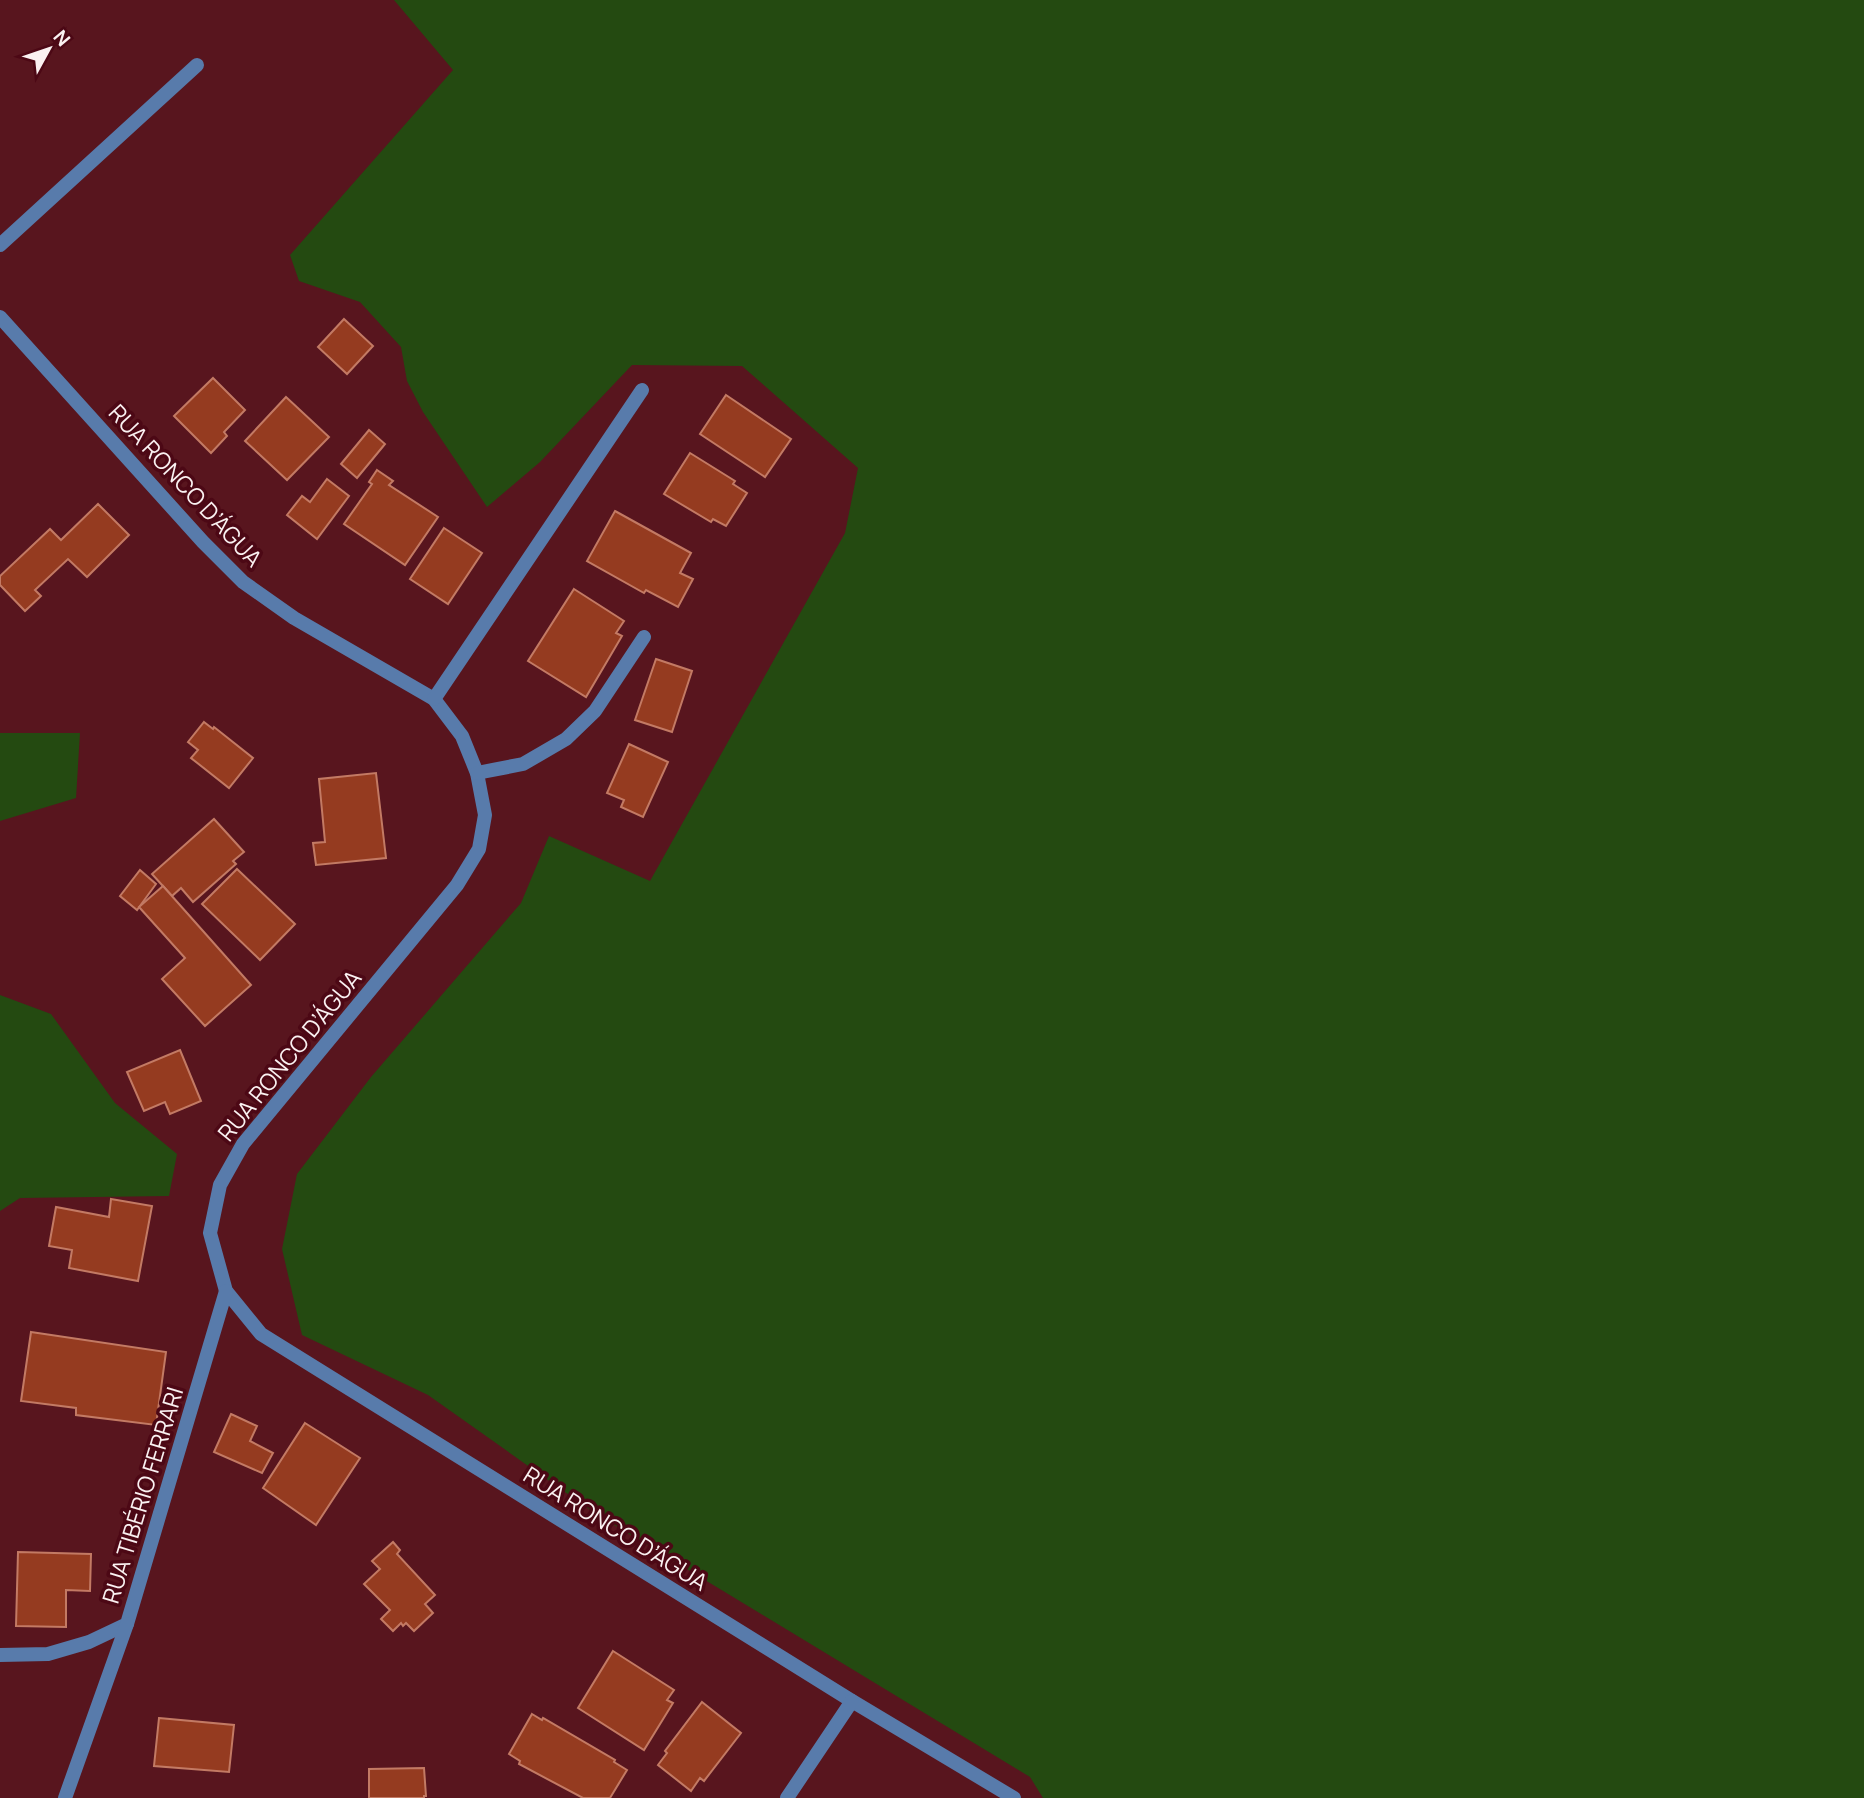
<svg xmlns="http://www.w3.org/2000/svg" width="1864" height="1798" font-family="Manrope,sans-serif">
<rect width="100%" height="100%" fill="#58151e"/>
<g fill="#244a11">
<path d="M 394,0 L 1864,0 L 1864,1798 L 1043,1798 L 1030,1777 L 596,1514 L 428,1395 L 302,1335 L 282,1249 L 297,1174 L 371,1077 L 521,903 L 549,836 L 650,881 L 845,533 L 858,468 L 742,366 L 632,365 L 540,462 L 487,507 L 423,412 L 407,381 L 401,347 L 360,302 L 299,281 L 290,255 L 453,70 Z"/>
<path d="M 0,733 L 80,733 L 76,798 L 0,821 Z"/>
<path d="M 0,995 L 51,1014 L 115,1103 L 177,1154 L 169,1196 L 20,1198 L 0,1211 Z"/>
</g>
<g fill="#953b20" stroke="#c37a64" stroke-width="2">
<path d="M 344,319 L 373,346 L 347,374 L 318,347 Z"/>
<path d="M 213,378 L 245,410 L 224,432 L 227,436 L 211,453 L 174,416 Z"/>
<path d="M 726,395 L 791,439 L 765,477 L 700,434 Z"/>
<path d="M 286,397 L 329,437 L 287,480 L 245,441 Z"/>
<path d="M 369,430 L 385,444 L 357,478 L 341,464 Z"/>
<path d="M 690,453 L 735,481 L 733,484 L 747,493 L 726,526 L 713,519 L 711,522 L 664,494 Z"/>
<path d="M 377,470 L 393,481 L 389,485 L 438,517 L 405,565 L 344,524 L 372,484 L 369,482 Z"/>
<path d="M 327,479 L 349,496 L 317,539 L 287,515 L 302,496 L 310,502 Z"/>
<path d="M 98,504 L 129,535 L 87,577 L 68,559 L 35,590 L 41,596 L 25,611 L 0,585 L 0,576 L 50,529 L 61,540 Z"/>
<path d="M 615,511 L 691,553 L 680,573 L 693,579 L 678,607 L 646,590 L 644,593 L 587,561 Z"/>
<path d="M 444,528 L 482,553 L 448,604 L 410,579 Z"/>
<path d="M 574,589 L 624,621 L 616,633 L 622,636 L 586,697 L 528,661 Z"/>
<path d="M 656,659 L 692,671 L 672,732 L 635,720 Z"/>
<path d="M 204,722 L 213,729 L 214,727 L 253,758 L 229,788 L 191,758 L 198,750 L 188,742 Z"/>
<path d="M 629,744 L 668,762 L 643,817 L 621,807 L 624,800 L 607,793 Z"/>
<path d="M 376,773 L 386,858 L 316,865 L 313,843 L 325,842 L 319,779 Z"/>
<path d="M 214,819 L 244,852 L 233,861 L 236,864 L 193,902 L 181,888 L 172,896 L 152,874 Z"/>
<path d="M 237,869 L 295,924 L 260,960 L 202,904 Z"/>
<path d="M 140,870 L 156,884 L 137,910 L 120,896 Z"/>
<path d="M 163,886 L 251,985 L 205,1026 L 162,979 L 185,958 L 139,907 Z"/>
<path d="M 180,1050 L 201,1101 L 170,1114 L 165,1102 L 144,1111 L 127,1072 Z"/>
<path d="M 111,1199 L 152,1206 L 138,1281 L 69,1268 L 72,1250 L 49,1246 L 56,1207 L 109,1217 Z"/>
<path d="M 31,1332 L 166,1352 L 156,1425 L 76,1415 L 76,1408 L 21,1401 Z"/>
<path d="M 231,1414 L 257,1426 L 250,1441 L 273,1453 L 262,1473 L 214,1452 Z"/>
<path d="M 305,1423 L 360,1458 L 316,1525 L 263,1488 Z"/>
<path d="M 393,1542 L 400,1550 L 397,1554 L 435,1595 L 425,1604 L 433,1613 L 414,1631 L 406,1623 L 403,1626 L 401,1623 L 393,1631 L 381,1619 L 390,1610 L 364,1584 L 380,1569 L 372,1561 Z"/>
<path d="M 18,1552 L 91,1554 L 90,1591 L 66,1590 L 66,1627 L 16,1626 Z"/>
<path d="M 613,1651 L 674,1690 L 667,1700 L 673,1703 L 644,1750 L 578,1708 Z"/>
<path d="M 702,1702 L 741,1733 L 704,1781 L 700,1778 L 691,1791 L 658,1765 L 667,1753 L 665,1751 Z"/>
<path d="M 532,1714 L 542,1720 L 543,1718 L 615,1760 L 614,1762 L 627,1770 L 610,1798 L 583,1798 L 519,1764 L 520,1761 L 509,1754 Z"/>
<path d="M 159,1718 L 234,1725 L 229,1772 L 154,1766 Z"/>
<path d="M 424,1768 L 426,1796 L 424,1796 L 424,1798 L 369,1798 L 369,1769 Z"/>
</g>
<g fill="none" stroke-linecap="round" stroke-linejoin="round">
<path stroke="#587bab" stroke-width="14" d="M 0,245 L 197,65"/>
<g stroke="#587bab" stroke-width="14">
<path d="M 0,317 L 203,542 L 243,582 L 294,618 L 434,699 L 462,736 L 477,773 L 485,815 L 479,849 L 457,885 L 243,1144 L 220,1185 L 210,1233 L 226,1291 L 261,1334 L 852,1701 L 1014,1798"/>
<path d="M 434,699 L 642,390"/>
<path d="M 477,773 L 523,764 L 566,739 L 595,711 L 644,637"/>
<path d="M 0,1655 L 48,1654 L 89,1642 L 127,1624 L 226,1291"/>
<path d="M 65,1798 L 127,1624"/>
<path d="M 787,1798 L 852,1701"/>
</g>
</g>
<g text-anchor="middle" dominant-baseline="central" stroke-width="7" stroke-linejoin="round" paint-order="stroke">
<g font-size="23" fill="#faf1f1" stroke="#4c0815">
<text transform="translate(186 485) rotate(47)">RUA RONCO D’ÁGUA</text>
<text transform="translate(289 1055) rotate(-51)">RUA RONCO D’ÁGUA</text>
<text transform="translate(142 1495) rotate(-73)">RUA TIBÉRIO FERRARI</text>
<text transform="translate(616 1528) rotate(32)">RUA RONCO D’ÁGUA</text>
</g>
</g>
<g transform="translate(49 49) rotate(50)" stroke="#4c0815" stroke-width="5" paint-order="stroke">
<path d="M0-5L12 26L0 18L-12 26Z" fill="#faf1f1"/>
<text y="-10" font-size="19" font-weight="bold" text-anchor="middle" fill="#faf1f1">N</text>
</g>
</svg>
